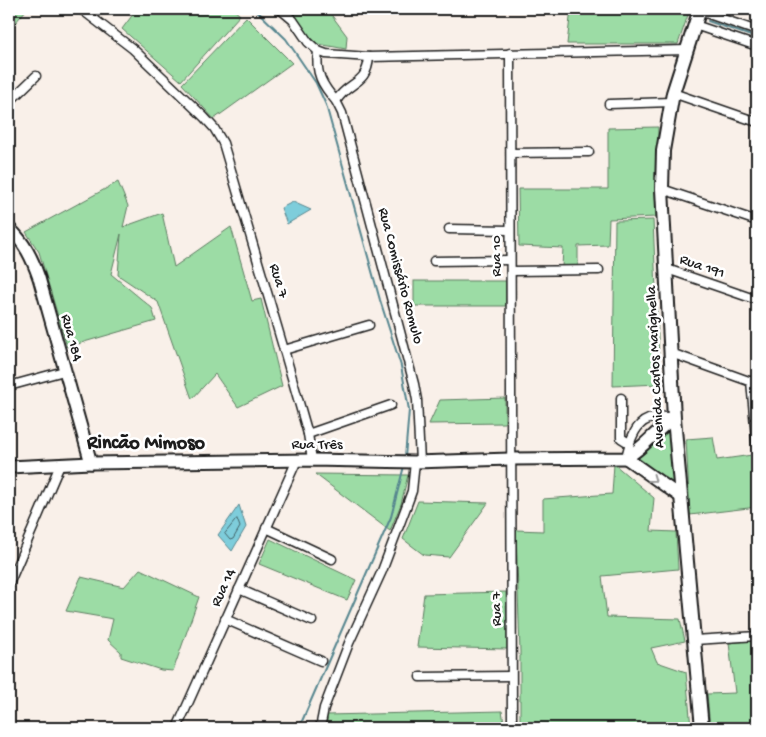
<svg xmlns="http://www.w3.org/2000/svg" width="766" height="737" font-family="'Gochi Hand',sans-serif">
<rect width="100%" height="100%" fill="#f9f0e9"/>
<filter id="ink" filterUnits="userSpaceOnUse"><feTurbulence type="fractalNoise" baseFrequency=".02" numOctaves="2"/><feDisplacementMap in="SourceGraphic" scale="10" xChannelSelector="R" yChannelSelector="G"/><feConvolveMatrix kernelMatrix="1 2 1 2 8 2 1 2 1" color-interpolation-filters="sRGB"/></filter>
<g filter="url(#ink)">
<g fill="#9cdca5" stroke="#5c7c60">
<path d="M 9,9 L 27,9 L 9,30 Z"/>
<path d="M 137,9 L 233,9 L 240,15 L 181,81 L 122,29 Z"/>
<path d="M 283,9 L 327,9 L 347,36 L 346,49 L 318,44 Z"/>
<path d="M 571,9 L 690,9 L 678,44 L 567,44 Z"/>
<path d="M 246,17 L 292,63 L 214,119 L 182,84 Z"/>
<path d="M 658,127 L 656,217 L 609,219 L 608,245 L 578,246 L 578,267 L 562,267 L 563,248 L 519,246 L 518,189 L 608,189 L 608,128 Z"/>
<path d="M 118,182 L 128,206 L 123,227 L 162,213 L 174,267 L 231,227 L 252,301 L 261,299 L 282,386 L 238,407 L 215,374 L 192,399 L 158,302 L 118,275 L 121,234 L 111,274 L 152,308 L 156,321 L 67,347 L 39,252 L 26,232 Z"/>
<path d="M 653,220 L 660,384 L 613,386 L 615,221 Z"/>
<rect x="414" y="281" width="92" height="25"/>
<path d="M 505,398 L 505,423 L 429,424 L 440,400 Z"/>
<path d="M 666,429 L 670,431 L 677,488 L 638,463 L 638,455 Z"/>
<path d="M 713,437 L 717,460 L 752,455 L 757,507 L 690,515 L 686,439 Z"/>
<path d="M 614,464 L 654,498 L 651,531 L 676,532 L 678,569 L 602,576 L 607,617 L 680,619 L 685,641 L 651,648 L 657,662 L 686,672 L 691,728 L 520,728 L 520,652 L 516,530 L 543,531 L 543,499 L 612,494 Z"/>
<path d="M 315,474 L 408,475 L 401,504 L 390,531 Z"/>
<path d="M 418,501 L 488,503 L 449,557 L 424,555 L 403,539 Z"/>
<path d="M 270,539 L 356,580 L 347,600 L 259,564 Z"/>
<path d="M 140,569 L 199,597 L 173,671 L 161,670 L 121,657 L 121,652 L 108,640 L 113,619 L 66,611 L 81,577 L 124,587 Z"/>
<path d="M 506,592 L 507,649 L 417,647 L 424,594 Z"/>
<path d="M 757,640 L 757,728 L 710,728 L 707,694 L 735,693 L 729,643 Z"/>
<path d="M 502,711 L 505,728 L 327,728 L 327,715 Z"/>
</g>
<g fill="#7ecddb" stroke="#57868f">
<path d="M 293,202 L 311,210 L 287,224 L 281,208 Z"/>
<path d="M 239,505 L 246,527 L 232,551 L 218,535 Z"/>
</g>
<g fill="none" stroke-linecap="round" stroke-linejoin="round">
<path stroke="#436368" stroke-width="1" d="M 237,519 L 240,527 L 233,539 L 230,540 L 225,534 Z"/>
<g stroke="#57868f" stroke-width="2">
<path d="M 255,9 L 286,39 L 316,83 L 326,105 L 380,300 L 401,366 L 409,410 L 405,457"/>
<path d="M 708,21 L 757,38"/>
<path d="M 299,728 L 391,517 L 404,466"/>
</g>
<g stroke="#1c1c1c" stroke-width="11">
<g id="minor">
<path d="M 81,9 L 133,49 L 204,117 L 214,128 L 223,143 L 284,350 L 308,434 L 312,460"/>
<path d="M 280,9 L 293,20 L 308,42 L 318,51 L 326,54 L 369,57 L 688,50"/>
<path d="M 700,11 L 757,31"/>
<path d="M 695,25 L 757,46"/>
<path d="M 318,51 C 315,73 322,85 336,101"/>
<path d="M 510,53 L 512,728"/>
<path d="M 369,57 C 367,86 349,80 336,101 L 342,113 L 414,384 L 417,400 L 420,462"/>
<path d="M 673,93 L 757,122"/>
<path d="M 9,102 L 36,76"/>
<path d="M 609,104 L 672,102"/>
<path d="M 511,153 L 589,152"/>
<path d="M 662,189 L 757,221"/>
<path d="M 449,229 L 510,230"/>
<path d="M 434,261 L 510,260"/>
<path d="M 667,269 L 757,300"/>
<path d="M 511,271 L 599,270"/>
<path d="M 284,350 L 369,325"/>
<path d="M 671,353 L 757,384"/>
<path d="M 751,381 L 757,449"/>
<path d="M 9,386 L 64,371"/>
<path d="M 621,398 L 621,438 L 629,443"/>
<path d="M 308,434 L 391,405"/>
<path d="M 626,458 C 632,429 641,412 674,418"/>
<path d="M 266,528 L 332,559"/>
<path d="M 9,584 L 60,465"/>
<path d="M 239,589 L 312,621"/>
<path d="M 225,619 L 321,661"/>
<path d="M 695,640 L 757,636"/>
<path d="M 420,677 L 511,676"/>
<path d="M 177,728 L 297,460"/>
<path d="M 320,728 L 324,708 L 349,643 L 382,571 L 408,502 L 412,491 L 415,462"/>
</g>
</g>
<g stroke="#1c1c1c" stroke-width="15">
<g id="secondary">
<path d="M 9,228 C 25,243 32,258 39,278 L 91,463"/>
<path d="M 626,458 L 681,497"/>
<path d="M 9,467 L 91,463 L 312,460 L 415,462 L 510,459 L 626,458 C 644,448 656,430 674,418"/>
</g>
</g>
<g stroke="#1c1c1c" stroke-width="16">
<path id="primary" d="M 700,9 L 673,93 L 663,151 L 662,189 L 674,418 L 702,728"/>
</g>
<use href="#minor" stroke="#fff" stroke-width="8"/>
<use href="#secondary" stroke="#fff" stroke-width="11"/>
<use href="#primary" stroke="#fff" stroke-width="12"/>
</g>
<defs><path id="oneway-chevron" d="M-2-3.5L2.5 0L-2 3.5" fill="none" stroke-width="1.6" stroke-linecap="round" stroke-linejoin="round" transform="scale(1.25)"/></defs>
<use stroke="#999" href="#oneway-chevron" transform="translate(653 479) rotate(36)"/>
</g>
<g text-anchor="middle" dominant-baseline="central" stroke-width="5" stroke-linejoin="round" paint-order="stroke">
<g font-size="15" fill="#1c1c1c" stroke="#fff">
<text transform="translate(497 256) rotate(-90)">Rua 10</text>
<text transform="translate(702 267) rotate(19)">Rua 191</text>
<text transform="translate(400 276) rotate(75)">Rua Comissário Romulo</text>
<text transform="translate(278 281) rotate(73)">Rua 7</text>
<text transform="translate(71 338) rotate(75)">Rua 184</text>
<text transform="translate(656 367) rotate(-93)">Avenida Carlos Marighella</text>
<text x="317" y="445">Rua Três</text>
<text transform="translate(224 588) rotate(-65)">Rua 14</text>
<text transform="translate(497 609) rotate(-90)">Rua 7</text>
</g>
<g font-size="20" font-weight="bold" fill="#1c1c1c" stroke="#fff">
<text x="146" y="444">Rincão Mimoso</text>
</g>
</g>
<rect width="766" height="737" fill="none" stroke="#fff" stroke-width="30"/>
<rect x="15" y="15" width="736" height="707" fill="none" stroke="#1c1c1c" stroke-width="2" filter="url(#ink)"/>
</svg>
